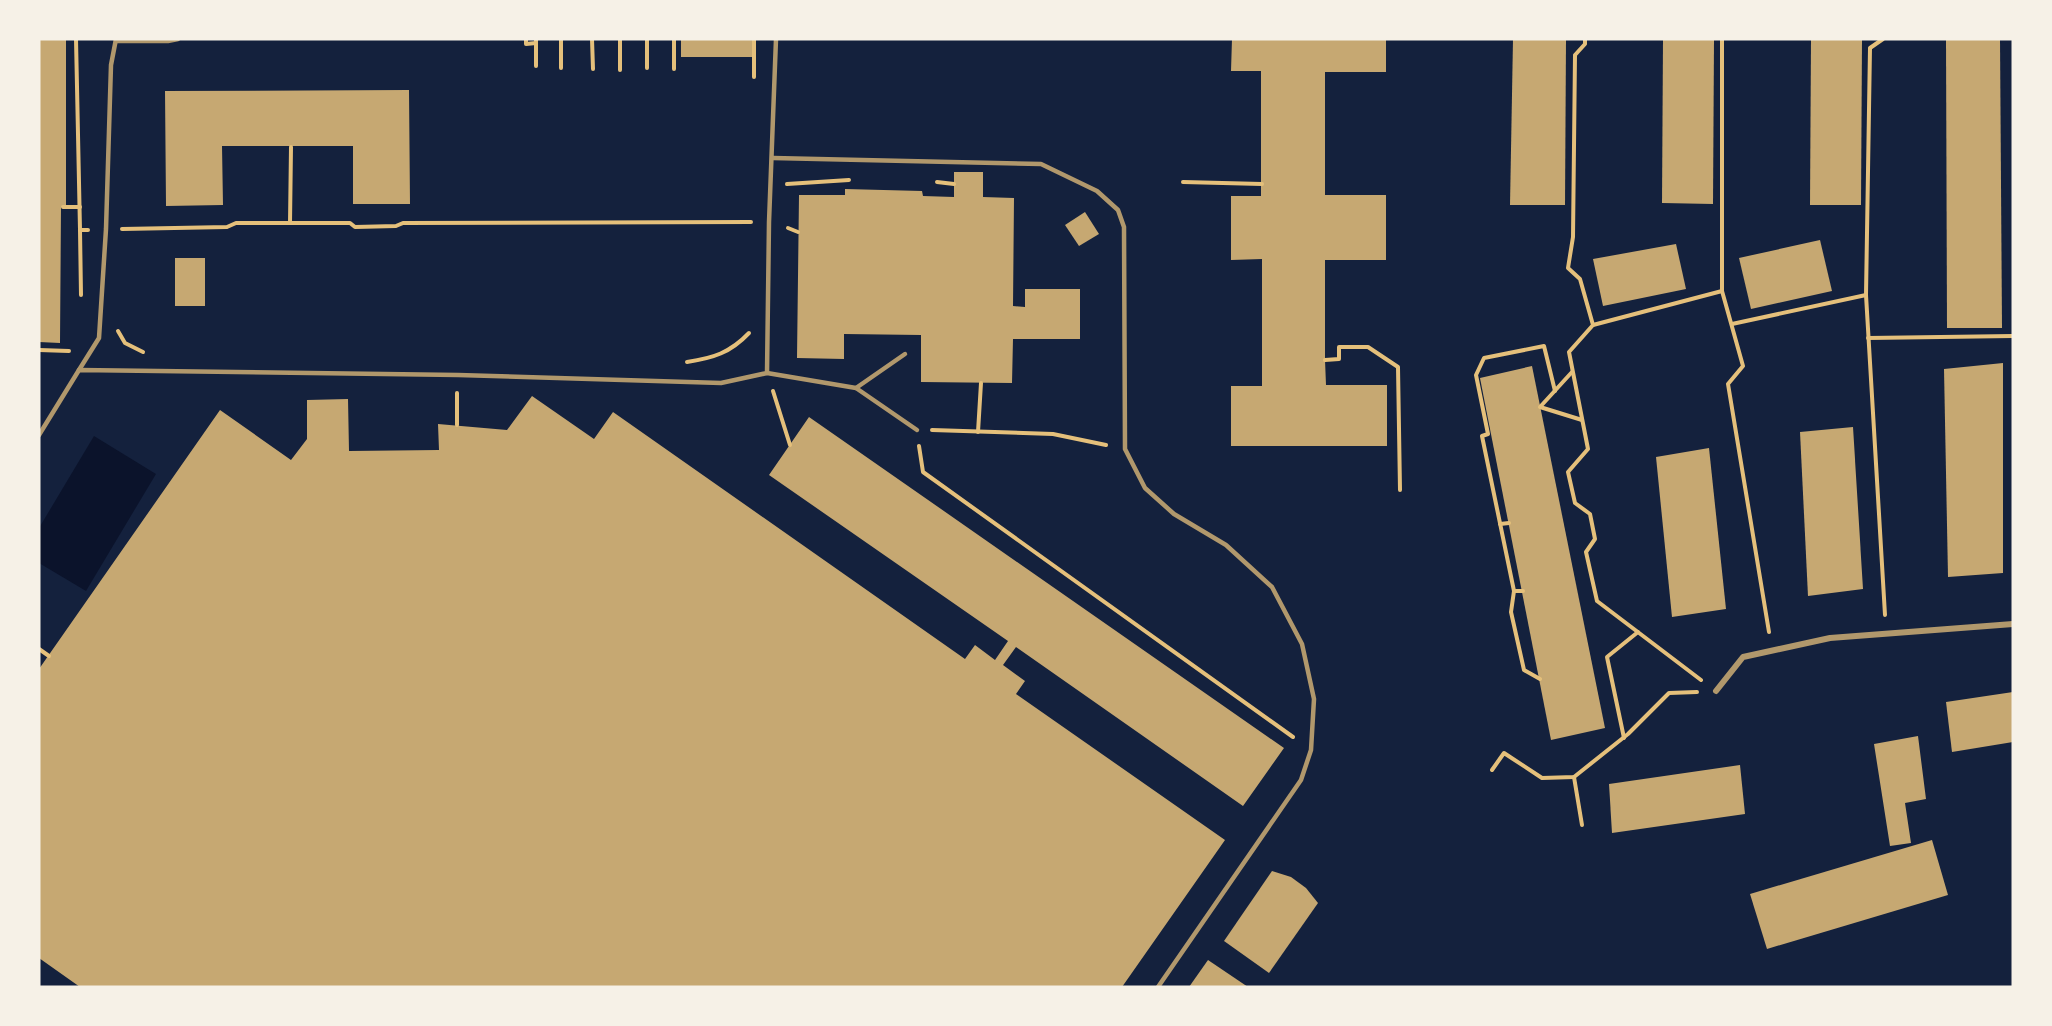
<svg xmlns="http://www.w3.org/2000/svg" width="2052" height="1026" font-family="'Open Sans',sans-serif">
<rect width="100%" height="100%" fill="#14213d"/>
<path fill="#0b132b" d="M 94,436 L 156,474 L 86,591 L 39,563 L 39,528 Z"/>
<g fill="#c6a872">
<path d="M 39,39 L 66,39 L 66,207 L 61,207 L 60,343 L 39,342 Z"/>
<rect x="681" y="39" width="72" height="18"/>
<path d="M 1232,39 L 1386,39 L 1386,72 L 1325,72 L 1325,195 L 1386,195 L 1386,260 L 1325,260 L 1325,360 L 1326,385 L 1387,385 L 1387,446 L 1231,446 L 1231,386 L 1262,386 L 1262,259 L 1231,260 L 1231,196 L 1261,196 L 1261,71 L 1231,71 Z"/>
<path d="M 1513,39 L 1566,39 L 1565,205 L 1510,205 Z"/>
<path d="M 1663,39 L 1714,39 L 1713,204 L 1662,203 Z"/>
<path d="M 1811,39 L 1862,39 L 1861,205 L 1810,205 Z"/>
<path d="M 1946,39 L 2000,39 L 2002,328 L 1947,328 Z"/>
<path d="M 409,90 L 410,204 L 353,204 L 353,146 L 222,146 L 223,205 L 166,206 L 165,91 Z"/>
<path d="M 954,172 L 983,172 L 983,197 L 1014,198 L 1013,306 L 1025,307 L 1025,289 L 1080,289 L 1080,339 L 1013,339 L 1012,383 L 921,382 L 921,335 L 844,334 L 844,359 L 797,358 L 799,195 L 845,195 L 845,189 L 922,191 L 923,196 L 954,197 Z"/>
<path d="M 1085,212 L 1099,234 L 1079,246 L 1065,225 Z"/>
<path d="M 1820,240 L 1832,291 L 1751,309 L 1739,258 Z"/>
<path d="M 1676,244 L 1686,289 L 1603,306 L 1593,259 Z"/>
<rect x="175" y="258" width="30" height="48"/>
<path d="M 2003,363 L 2003,573 L 1948,577 L 1944,369 Z"/>
<path d="M 1532,366 L 1605,728 L 1551,740 L 1480,378 Z"/>
<path d="M 532,396 L 594,439 L 613,412 L 965,659 L 975,645 L 995,660 L 1008,641 L 769,475 L 809,417 L 1284,748 L 1243,806 L 1016,647 L 1003,665 L 1025,681 L 1016,694 L 1225,840 L 1122,987 L 80,987 L 39,958 L 39,669 L 220,410 L 291,460 L 307,439 L 307,400 L 348,399 L 349,451 L 439,450 L 438,424 L 507,430 Z"/>
<path d="M 1853,427 L 1863,589 L 1808,596 L 1800,432 Z"/>
<path d="M 1709,448 L 1726,609 L 1672,617 L 1656,457 Z"/>
<path d="M 2013,692 L 2013,742 L 1952,752 L 1946,702 Z"/>
<path d="M 1918,736 L 1926,799 L 1905,803 L 1911,843 L 1890,846 L 1874,744 Z"/>
<path d="M 1740,765 L 1745,814 L 1612,833 L 1609,784 Z"/>
<path d="M 1932,840 L 1948,895 L 1767,949 L 1750,894 Z"/>
<path d="M 1272,871 L 1291,877 L 1306,888 L 1318,903 L 1269,973 L 1224,941 Z"/>
<path d="M 1208,960 L 1248,987 L 1189,987 Z"/>
</g>
<g fill="none" stroke-linecap="round" stroke-linejoin="round">
<g stroke="#e5c07b" stroke-width="4">
<path d="M 76,39 L 80,230 L 88,230"/>
<path d="M 526,39 L 526,44 L 536,43 L 536,39"/>
<path d="M 592,39 L 593,69"/>
<path d="M 620,39 L 620,70"/>
<path d="M 647,39 L 647,68"/>
<path d="M 1585,39 L 1585,44 L 1575,55 L 1573,237 L 1568,268 L 1580,279 L 1593,325 L 1569,352 L 1588,449 L 1568,472 L 1575,503 L 1590,514 L 1595,539 L 1586,552 L 1597,601 L 1701,680"/>
<path d="M 1722,39 L 1722,291 L 1743,366 L 1728,384 L 1769,632"/>
<path d="M 1883,39 L 1870,48 L 1866,295 L 1885,615"/>
<path d="M 536,66 L 536,43"/>
<path d="M 561,68 L 561,39"/>
<path d="M 674,69 L 674,39"/>
<path d="M 754,77 L 754,39"/>
<path d="M 937,182 L 954,184"/>
<path d="M 1183,182 L 1262,184"/>
<path d="M 787,184 L 849,180"/>
<path d="M 63,207 L 80,207"/>
<path d="M 290,223 L 291,147"/>
<path d="M 788,228 L 798,232"/>
<path d="M 122,229 L 227,227 L 236,223 L 350,223 L 355,227 L 396,226 L 403,223 L 751,222"/>
<path d="M 80,230 L 81,295"/>
<path d="M 1732,324 L 1866,295"/>
<path d="M 1593,325 L 1722,291"/>
<path d="M 118,331 L 125,343 L 143,352"/>
<path d="M 1868,338 L 2013,336"/>
<path d="M 39,350 L 69,351"/>
<path d="M 1325,360 L 1339,359 L 1339,347 L 1368,347 L 1398,367 L 1400,490"/>
<path d="M 687,362 C 713,358 730,353 749,333"/>
<path d="M 1572,372 L 1540,407 L 1582,420"/>
<path d="M 773,391 L 790,445"/>
<path d="M 457,425 L 457,393"/>
<path d="M 932,430 L 1053,434 L 1106,445"/>
<path d="M 978,432 L 981,383"/>
<path d="M 919,446 L 923,472 L 1293,737"/>
<path d="M 1500,524 L 1509,523"/>
<path d="M 1514,591 L 1523,591"/>
<path d="M 39,649 L 49,656"/>
<path d="M 1540,679 L 1524,670 L 1511,612 L 1514,591 L 1482,436 L 1488,434 L 1476,375 L 1484,358 L 1544,346 L 1555,391"/>
<path d="M 1624,738 L 1607,657 L 1638,632"/>
<path d="M 1492,770 L 1504,753 L 1542,778 L 1574,777 L 1628,734 L 1669,693 L 1697,692"/>
<path d="M 1574,777 L 1582,825"/>
</g>
<g stroke="#b1986c" stroke-width="4.5">
<path d="M 116,41 L 168,41 L 178,39"/>
<path d="M 773,158 L 1041,164 L 1097,191 L 1118,210 L 1124,227 L 1125,449 L 1145,488 L 1174,514 L 1226,545 L 1272,587 L 1302,644 L 1314,699 L 1311,750 L 1301,780 L 1158,987"/>
<path d="M 79,370 L 99,338 L 106,229 L 111,65 L 116,39"/>
<path d="M 767,373 L 856,388 L 917,430"/>
<path d="M 856,388 L 905,354"/>
<path d="M 39,435 L 79,370 L 458,375 L 721,383 L 767,373 L 769,222 L 776,39"/>
</g>
<path stroke="#b1986c" stroke-width="6" d="M 1716,691 L 1743,657 L 1830,638 L 2013,624"/>
</g>
<rect width="2052" height="1026" fill="none" stroke="#f6f1e7" stroke-width="81"/>
</svg>
